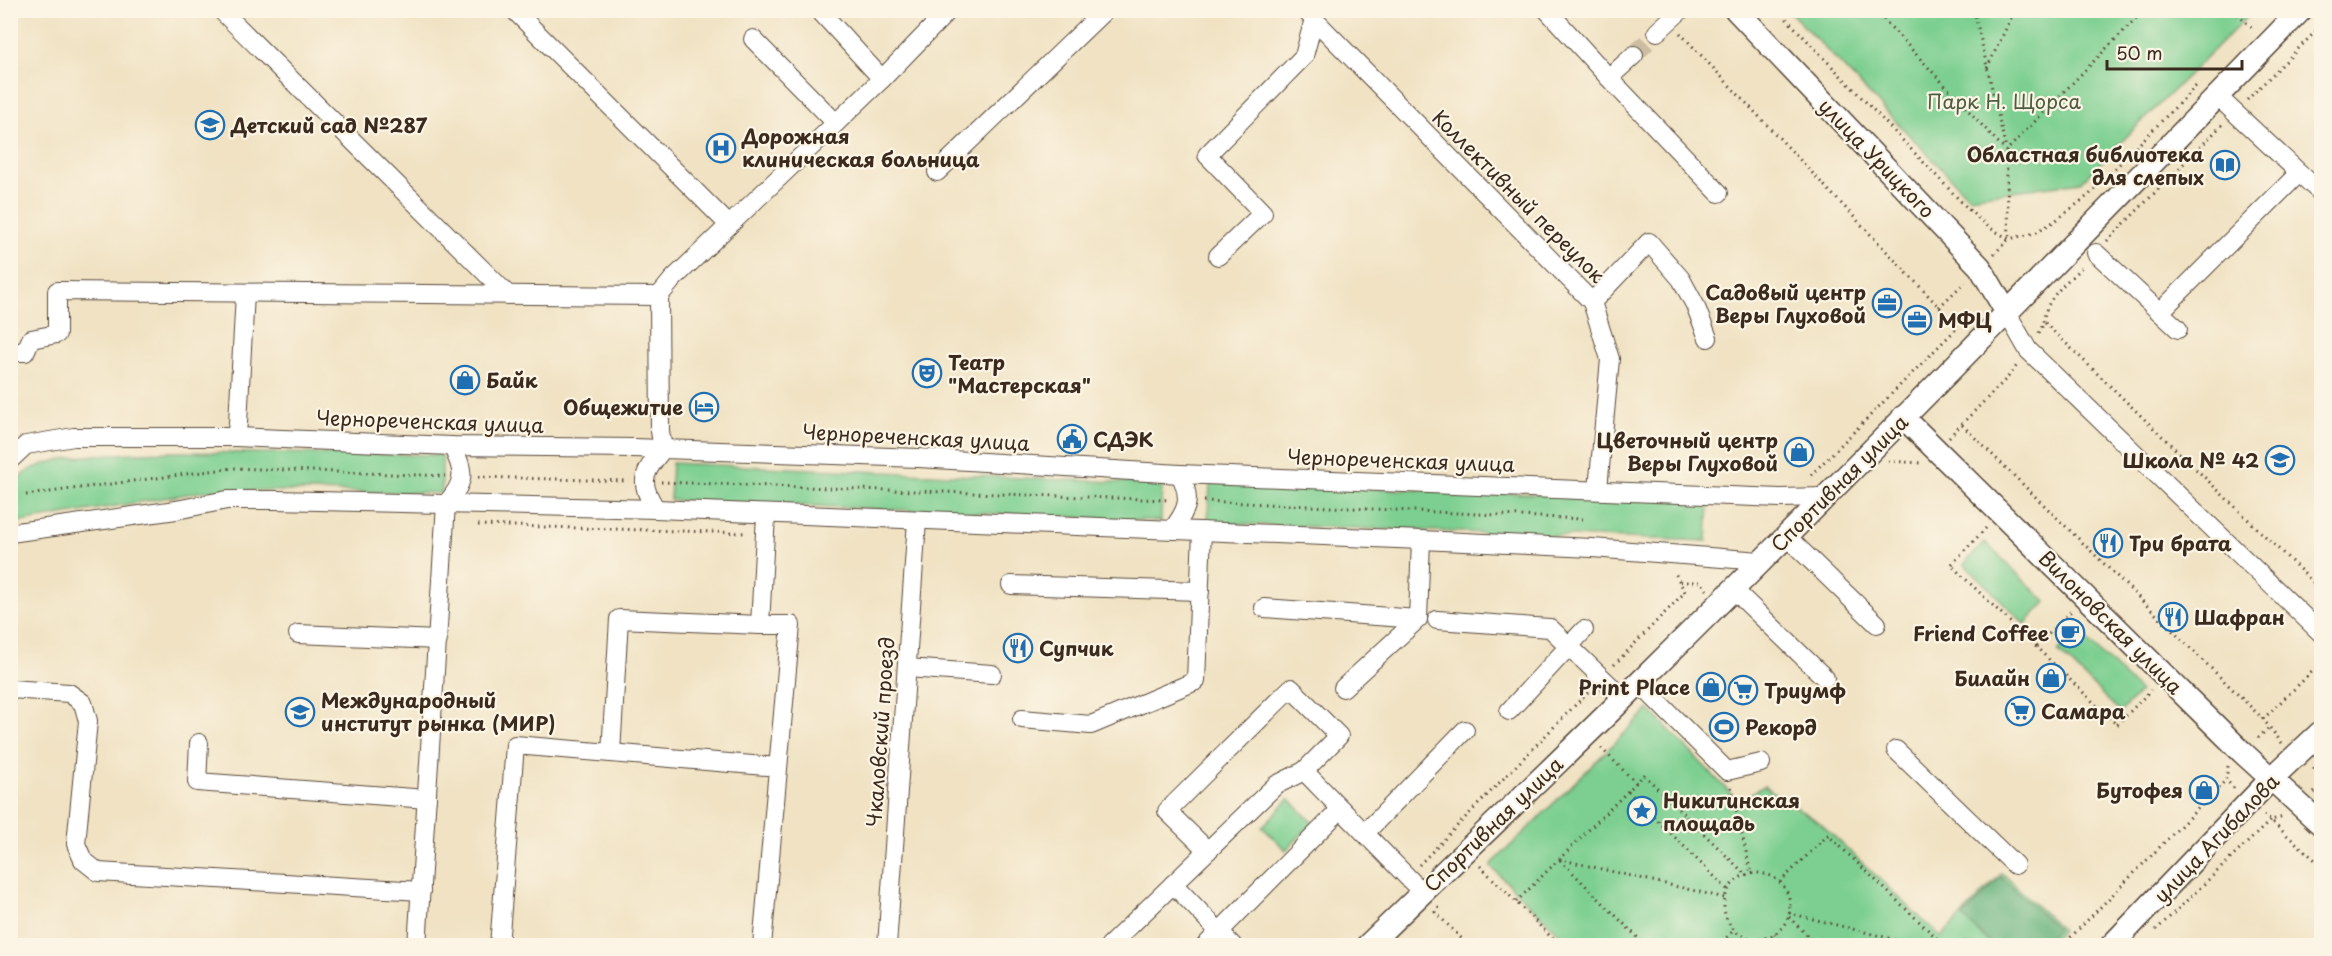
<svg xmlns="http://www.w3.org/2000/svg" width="2332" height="956" font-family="'Playpen Sans',sans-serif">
<rect width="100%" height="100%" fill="#fcf5e5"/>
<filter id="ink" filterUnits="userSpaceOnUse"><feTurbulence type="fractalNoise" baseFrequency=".0167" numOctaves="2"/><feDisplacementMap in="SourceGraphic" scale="12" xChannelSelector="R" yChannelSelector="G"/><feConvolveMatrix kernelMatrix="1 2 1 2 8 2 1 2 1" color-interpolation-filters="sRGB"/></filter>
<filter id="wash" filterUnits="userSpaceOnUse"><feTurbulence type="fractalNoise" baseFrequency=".008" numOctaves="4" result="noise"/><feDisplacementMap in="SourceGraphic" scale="24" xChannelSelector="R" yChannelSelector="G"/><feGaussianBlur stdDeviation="1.35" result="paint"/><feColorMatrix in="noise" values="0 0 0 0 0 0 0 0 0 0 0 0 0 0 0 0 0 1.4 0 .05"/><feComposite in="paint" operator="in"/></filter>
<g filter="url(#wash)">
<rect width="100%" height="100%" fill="#f0e2c3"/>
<g fill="#7ccf90" stroke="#5c7c57" stroke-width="1.5">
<path d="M 1789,11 L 2253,11 L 2081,182 L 1969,197 Z"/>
<path d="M 169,452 L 442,455 L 442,493 L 212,490 L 20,522 L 15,517 C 15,505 11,487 20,477 C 47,451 132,454 169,452 Z"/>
<path d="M 672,463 L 1162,484 L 1161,521 L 670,500 Z"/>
<path d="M 1210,483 L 1709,500 L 1707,541 L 1208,523 Z"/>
<path d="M 1985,542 L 2046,602 L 2025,624 L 1964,564 Z"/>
<path d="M 2078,631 L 2140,692 L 2120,712 L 2058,651 Z"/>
<path d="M 1649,709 L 1738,801 L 1764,786 L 1819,822 L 1941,937 L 2002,873 L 2062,930 L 2047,946 L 1571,945 L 1490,866 Z"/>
<path d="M 1289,799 L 1313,823 L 1286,850 L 1262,827 Z"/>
</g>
<path fill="#65b27a" stroke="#506e4c" stroke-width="1.5" d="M 2001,877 L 2057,929 L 2042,945 L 1992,945 L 1963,917 Z"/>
</g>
<g filter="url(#ink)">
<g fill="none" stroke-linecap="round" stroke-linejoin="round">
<path stroke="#ccbda2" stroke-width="18" stroke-dasharray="18 9" stroke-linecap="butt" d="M 1634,55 L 1657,32"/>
<g stroke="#564637" stroke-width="20">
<g id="minor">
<path d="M 221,10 L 508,295"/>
<path d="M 514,10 L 729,225"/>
<path d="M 819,10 L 882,79"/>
<path d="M 1305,10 L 1592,302 L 1610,359 L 1598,489"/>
<path d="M 1547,10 L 1609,78 L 1634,55"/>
<path d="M 1657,32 L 1681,10"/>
<path d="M 753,39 L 836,123"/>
<path d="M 1609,78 L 1719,193"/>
<path d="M 2217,96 L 2322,194"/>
<path d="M 937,172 L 1105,10"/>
<path d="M 2096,253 L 2178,329"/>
<path d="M 1218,256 L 1263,213 L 1207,155 L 1304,56 L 1314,19"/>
<path d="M 1592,302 L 1649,242 L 1681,279 L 1695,305 L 1708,338"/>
<path d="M 2160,312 L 2299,173"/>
<path d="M 2007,313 L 2028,350 L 2322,634"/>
<path d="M 10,352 L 25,352 L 31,339 L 57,334 L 57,291 L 659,296"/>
<path d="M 236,437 L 238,423 L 245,293"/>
<path d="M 663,449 L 660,431 L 659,296 L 673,279 L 882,79 L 949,10"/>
<path d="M 10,460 L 26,445 L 74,437 L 236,437 L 452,446 L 634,448 L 919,458 L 1180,474 L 1780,498 L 1825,497"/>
<path d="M 656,509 C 638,482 643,473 663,449"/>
<path d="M 1172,530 C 1188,509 1192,499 1180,474"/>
<path d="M 10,533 L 176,510 L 227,500 L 276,500 L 656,509 L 1421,540 L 1592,548 L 1761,561"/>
<path d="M 1786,536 L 1877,624"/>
<path d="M 1011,585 L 1200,591"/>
<path d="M 1733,589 L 1825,678"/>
<path d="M 1264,608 L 1418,619"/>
<path d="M 1437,620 L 1550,628 L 1623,698"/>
<path d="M 298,634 L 438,640"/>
<path d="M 907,668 L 992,674"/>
<path d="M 1639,683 L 1727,771 L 1761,763"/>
<path d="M 1343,688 L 1418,619 L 1421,540"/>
<path d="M 10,689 L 69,693 L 83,703 L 88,721 L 76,844 L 83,860 L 98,872 L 421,891"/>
<path d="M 1509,711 L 1584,630"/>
<path d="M 1022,719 L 1091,725 L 1196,681 L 1202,531"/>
<path d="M 199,743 L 197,782 L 427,799"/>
<path d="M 1896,750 L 2015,865"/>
<path d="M 611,753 L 619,619 L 760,625"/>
<path d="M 1304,771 L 1422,892"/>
<path d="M 1365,833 L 1465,730"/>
<path d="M 1173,884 L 1233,946"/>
<path d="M 417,946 L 446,504 C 466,481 465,472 452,446"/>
<path d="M 499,946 L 515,745 L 778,767"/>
<path d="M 762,946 L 791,625 L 760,625 L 766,515"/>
<path d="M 887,946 L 917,521"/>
<path d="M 1109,946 L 1276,785 L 1304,771 L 1339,736 L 1291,688 L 1167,811 L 1208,851"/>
<path d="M 1205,946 L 1341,809"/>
</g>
</g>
<g stroke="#564637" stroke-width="25">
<g id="major">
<path d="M 1736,10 L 1980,267 L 2007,313"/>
<path d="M 1903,417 L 2242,752 L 2322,825"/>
<path d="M 1367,946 C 1458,858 1550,771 1639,683 C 1863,462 2082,236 2301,10"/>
<path d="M 2111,946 L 2272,778 L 2322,731"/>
</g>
</g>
<g stroke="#564637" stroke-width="3" stroke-dasharray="1.5 4.5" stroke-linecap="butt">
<path d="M 1778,10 L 1971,212 L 1990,228 L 2009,239 L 2035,233 L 2055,221 L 2089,195 L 2196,86"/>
<path d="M 1875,10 L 2006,151"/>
<path d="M 1974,10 L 2006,149"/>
<path d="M 2233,10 L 2253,29"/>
<path d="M 1680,33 L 1958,327 L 1808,478"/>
<path d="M 1987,68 L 2015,10"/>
<path d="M 2247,100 L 2322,25"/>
<path d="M 2107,241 L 2223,124"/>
<path d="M 1994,254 L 2009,239 L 2006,151 L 2144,10"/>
<path d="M 1939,307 L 1965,282"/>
<path d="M 2045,323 L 2322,591"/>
<path d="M 2039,333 C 2044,325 2043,318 2046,310 C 2053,292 2071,278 2084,265"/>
<path d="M 1962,425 L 2263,719 L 2282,743"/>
<path d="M 1949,437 L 2008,377 L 2019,363"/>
<path d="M 1888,461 L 1920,463"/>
<path d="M 478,477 L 628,481"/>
<path d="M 661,482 L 1170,500"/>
<path d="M 26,495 L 233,468 L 445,476"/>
<path d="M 1204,501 L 1583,519"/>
<path d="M 478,525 L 747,533"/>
<path d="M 1986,528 L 1951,565 L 2117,725 L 2151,690"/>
<path d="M 1680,582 L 1701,582 L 1707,590"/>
<path d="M 2036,647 L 2071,611"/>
<path d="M 1614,665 L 1685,592 L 1674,571"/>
<path d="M 2263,719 L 2316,668 L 2322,671"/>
<path d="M 2258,738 L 2270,727"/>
<path d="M 1601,748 L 1636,783"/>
<path d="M 2228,766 L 2226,780 L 2234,788"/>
<path d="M 2313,768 L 2322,773"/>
<path d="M 1731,787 L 1751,873"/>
<path d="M 1628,791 L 1728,890"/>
<path d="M 2314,793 L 2322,785"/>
<path d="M 2264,815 L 2322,866"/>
<path d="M 1559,859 L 1725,898"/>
<path d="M 1560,860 L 1646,946"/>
<path d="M 1419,865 L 1591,689"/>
<path d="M 1480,866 L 1560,946"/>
<circle cx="1757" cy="906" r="33"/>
<path d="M 1780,882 L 1828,835 L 1945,946"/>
<path d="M 1516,902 L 1644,775 L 1746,875"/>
<path d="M 1439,907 L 1435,912 L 1469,946"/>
<path d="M 1789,913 L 1920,946"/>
<path d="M 1789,917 L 1818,946"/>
<path d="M 2156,930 L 2271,820 L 2284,817"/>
<path d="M 1774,934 L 1786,946"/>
<path d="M 1765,937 L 1767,946"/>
<path d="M 1340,946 L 1348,938"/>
<path d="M 1718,946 L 1734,930"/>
<path d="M 2062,946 L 2226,780"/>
</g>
<use href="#minor" stroke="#fff" stroke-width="18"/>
<use href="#major" stroke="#fff" stroke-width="22"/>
</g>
</g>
<defs>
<g id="school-ring" transform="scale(1.5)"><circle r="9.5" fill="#fcf5e5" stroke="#1f6fb2" stroke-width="1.5"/><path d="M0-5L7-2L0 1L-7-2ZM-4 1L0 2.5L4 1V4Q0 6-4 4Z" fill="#1f6fb2"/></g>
<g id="hospital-ring" transform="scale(1.5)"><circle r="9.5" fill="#fcf5e5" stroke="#1f6fb2" stroke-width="1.5"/><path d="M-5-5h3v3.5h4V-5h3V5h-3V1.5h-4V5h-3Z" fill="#1f6fb2"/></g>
<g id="library-ring" transform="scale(1.5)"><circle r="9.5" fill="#fcf5e5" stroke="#1f6fb2" stroke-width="1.5"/><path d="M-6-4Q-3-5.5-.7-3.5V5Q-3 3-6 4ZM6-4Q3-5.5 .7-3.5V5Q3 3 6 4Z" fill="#1f6fb2"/></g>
<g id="office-ring" transform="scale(1.5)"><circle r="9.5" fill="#fcf5e5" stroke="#1f6fb2" stroke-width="1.5"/><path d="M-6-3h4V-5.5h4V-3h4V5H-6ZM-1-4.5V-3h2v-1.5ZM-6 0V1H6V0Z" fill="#1f6fb2"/></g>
<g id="theatre-ring" transform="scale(1.5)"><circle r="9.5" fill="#fcf5e5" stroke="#1f6fb2" stroke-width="1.5"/><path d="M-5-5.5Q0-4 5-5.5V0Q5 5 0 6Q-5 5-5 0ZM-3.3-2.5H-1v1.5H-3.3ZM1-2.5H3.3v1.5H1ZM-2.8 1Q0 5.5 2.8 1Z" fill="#1f6fb2"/></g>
<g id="shop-ring" transform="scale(1.5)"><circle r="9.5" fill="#fcf5e5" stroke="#1f6fb2" stroke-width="1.5"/><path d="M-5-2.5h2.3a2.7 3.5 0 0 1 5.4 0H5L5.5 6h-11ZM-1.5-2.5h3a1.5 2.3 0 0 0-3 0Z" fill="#1f6fb2"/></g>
<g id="hotel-ring" transform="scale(1.5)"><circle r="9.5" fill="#fcf5e5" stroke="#1f6fb2" stroke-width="1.5"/><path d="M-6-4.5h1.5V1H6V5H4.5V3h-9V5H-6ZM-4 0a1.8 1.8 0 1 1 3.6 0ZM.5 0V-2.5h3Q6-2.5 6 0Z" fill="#1f6fb2"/></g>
<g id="civic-ring" transform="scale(1.5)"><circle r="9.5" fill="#fcf5e5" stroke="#1f6fb2" stroke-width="1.5"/><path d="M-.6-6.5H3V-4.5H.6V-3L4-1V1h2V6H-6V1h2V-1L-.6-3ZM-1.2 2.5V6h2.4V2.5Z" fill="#1f6fb2"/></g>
<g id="restaurant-ring" transform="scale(1.5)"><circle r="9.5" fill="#fcf5e5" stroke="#1f6fb2" stroke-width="1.5"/><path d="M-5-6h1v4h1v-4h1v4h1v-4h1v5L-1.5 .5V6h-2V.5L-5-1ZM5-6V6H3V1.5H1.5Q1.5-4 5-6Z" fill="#1f6fb2"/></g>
<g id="cafe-ring" transform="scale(1.5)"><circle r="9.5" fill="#fcf5e5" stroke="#1f6fb2" stroke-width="1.5"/><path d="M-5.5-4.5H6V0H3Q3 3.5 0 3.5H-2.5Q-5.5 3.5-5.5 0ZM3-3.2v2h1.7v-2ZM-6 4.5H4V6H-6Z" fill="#1f6fb2"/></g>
<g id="supermarket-ring" transform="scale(1.5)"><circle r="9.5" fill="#fcf5e5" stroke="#1f6fb2" stroke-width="1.5"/><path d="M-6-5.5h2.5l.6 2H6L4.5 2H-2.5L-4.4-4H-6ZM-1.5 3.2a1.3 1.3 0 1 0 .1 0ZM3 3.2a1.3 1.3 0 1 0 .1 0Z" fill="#1f6fb2"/></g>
<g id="university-ring" transform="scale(1.5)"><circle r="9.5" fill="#fcf5e5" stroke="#1f6fb2" stroke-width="1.5"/><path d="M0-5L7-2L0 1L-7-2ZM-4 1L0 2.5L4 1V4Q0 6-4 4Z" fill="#1f6fb2"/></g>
<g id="stadium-ring" transform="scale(1.5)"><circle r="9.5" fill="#fcf5e5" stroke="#1f6fb2" stroke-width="1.5"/><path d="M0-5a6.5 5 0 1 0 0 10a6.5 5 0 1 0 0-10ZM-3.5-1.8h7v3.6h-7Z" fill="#1f6fb2"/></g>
<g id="sight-ring" transform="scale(1.5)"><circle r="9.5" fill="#fcf5e5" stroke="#1f6fb2" stroke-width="1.5"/><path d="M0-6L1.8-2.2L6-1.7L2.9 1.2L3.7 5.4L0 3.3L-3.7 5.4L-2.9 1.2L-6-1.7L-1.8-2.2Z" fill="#1f6fb2"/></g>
</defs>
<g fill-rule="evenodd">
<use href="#school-ring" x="210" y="125"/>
<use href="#hospital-ring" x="721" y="148"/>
<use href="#library-ring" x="2225" y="165"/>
<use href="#office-ring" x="1887" y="303"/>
<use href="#office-ring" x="1917" y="320"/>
<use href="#theatre-ring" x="927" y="373"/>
<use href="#shop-ring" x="465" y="380"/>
<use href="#hotel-ring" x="704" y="407"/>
<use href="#civic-ring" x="1072" y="439"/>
<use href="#shop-ring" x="1799" y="452"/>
<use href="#school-ring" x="2280" y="460"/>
<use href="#restaurant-ring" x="2108" y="543"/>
<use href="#restaurant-ring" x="2173" y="617"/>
<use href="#cafe-ring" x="2070" y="633"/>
<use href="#restaurant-ring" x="1018" y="648"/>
<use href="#shop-ring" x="2051" y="678"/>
<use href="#shop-ring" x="1711" y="687"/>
<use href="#supermarket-ring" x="1743" y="690"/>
<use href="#supermarket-ring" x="2020" y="711"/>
<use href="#university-ring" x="300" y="712"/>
<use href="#stadium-ring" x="1724" y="727"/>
<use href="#shop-ring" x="2204" y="790"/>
<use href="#sight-ring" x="1642" y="811"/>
</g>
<g text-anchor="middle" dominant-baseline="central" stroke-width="4.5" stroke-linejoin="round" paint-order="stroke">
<g font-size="20" fill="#4e5c40" stroke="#fcf5e5">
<text x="2004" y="101">Парк Н. Щорса</text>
</g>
<g font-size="20" font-weight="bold" fill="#3b2a1e" stroke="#fcf5e5" text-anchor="start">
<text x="231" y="125">Детский сад №287</text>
<text x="742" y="136">Дорожная<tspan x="742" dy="23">клиническая больница</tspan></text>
<text x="2204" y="154" text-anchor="end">Областная библиотека<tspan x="2204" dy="23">для слепых</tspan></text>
<text x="1866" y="292" text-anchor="end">Садовый центр<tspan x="1866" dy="23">Веры Глуховой</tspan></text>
<text x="1938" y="320">МФЦ</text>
<text x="948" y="362">Театр<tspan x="948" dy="23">"Мастерская"</tspan></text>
<text x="486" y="380">Байк</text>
<text x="683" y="407" text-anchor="end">Общежитие</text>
<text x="1093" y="439">СДЭК</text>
<text x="1778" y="440" text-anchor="end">Цветочный центр<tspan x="1778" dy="23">Веры Глуховой</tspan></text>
<text x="2259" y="460" text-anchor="end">Школа № 42</text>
<text x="2129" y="543">Три брата</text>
<text x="2194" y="617">Шафран</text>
<text x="2049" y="633" text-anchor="end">Friend Coffee</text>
<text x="1039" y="648">Супчик</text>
<text x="2030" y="678" text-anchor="end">Билайн</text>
<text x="1690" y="687" text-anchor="end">Print Place</text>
<text x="1764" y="690">Триумф</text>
<text x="321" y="700">Международный<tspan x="321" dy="23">институт рынка (МИР)</tspan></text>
<text x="2041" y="711">Самара</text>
<text x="1745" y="727">Рекорд</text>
<text x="2183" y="790" text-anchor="end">Бутофея</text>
<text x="1663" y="800">Никитинская<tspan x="1663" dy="23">площадь</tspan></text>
</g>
<g font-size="20" fill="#3b2a1e" stroke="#fcf5e5">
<text transform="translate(1877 158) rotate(46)">улица Урицкого</text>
<text transform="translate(1519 196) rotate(45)">Коллективный переулок</text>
<text transform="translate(430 421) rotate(2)">Чернореченская улица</text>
<text transform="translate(916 437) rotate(3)">Чернореченская улица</text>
<text transform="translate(1401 460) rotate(2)">Чернореченская улица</text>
<text transform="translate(1839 483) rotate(-45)">Спортивная улица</text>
<text transform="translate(2111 622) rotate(45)">Вилоновская улица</text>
<text transform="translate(880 732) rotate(-86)">Чкаловский проезд</text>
<text transform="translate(1493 824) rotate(-44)">Спортивная улица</text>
<text transform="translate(2216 838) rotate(-46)">улица Агибалова</text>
</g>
</g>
<rect width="2332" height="956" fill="none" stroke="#fcf5e5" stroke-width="36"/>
<path d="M2107 60v9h135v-9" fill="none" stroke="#3b2a1e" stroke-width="3"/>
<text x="2116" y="60" font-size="18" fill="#3b2a1e" stroke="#fcf5e5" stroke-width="4.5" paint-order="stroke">50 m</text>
</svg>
